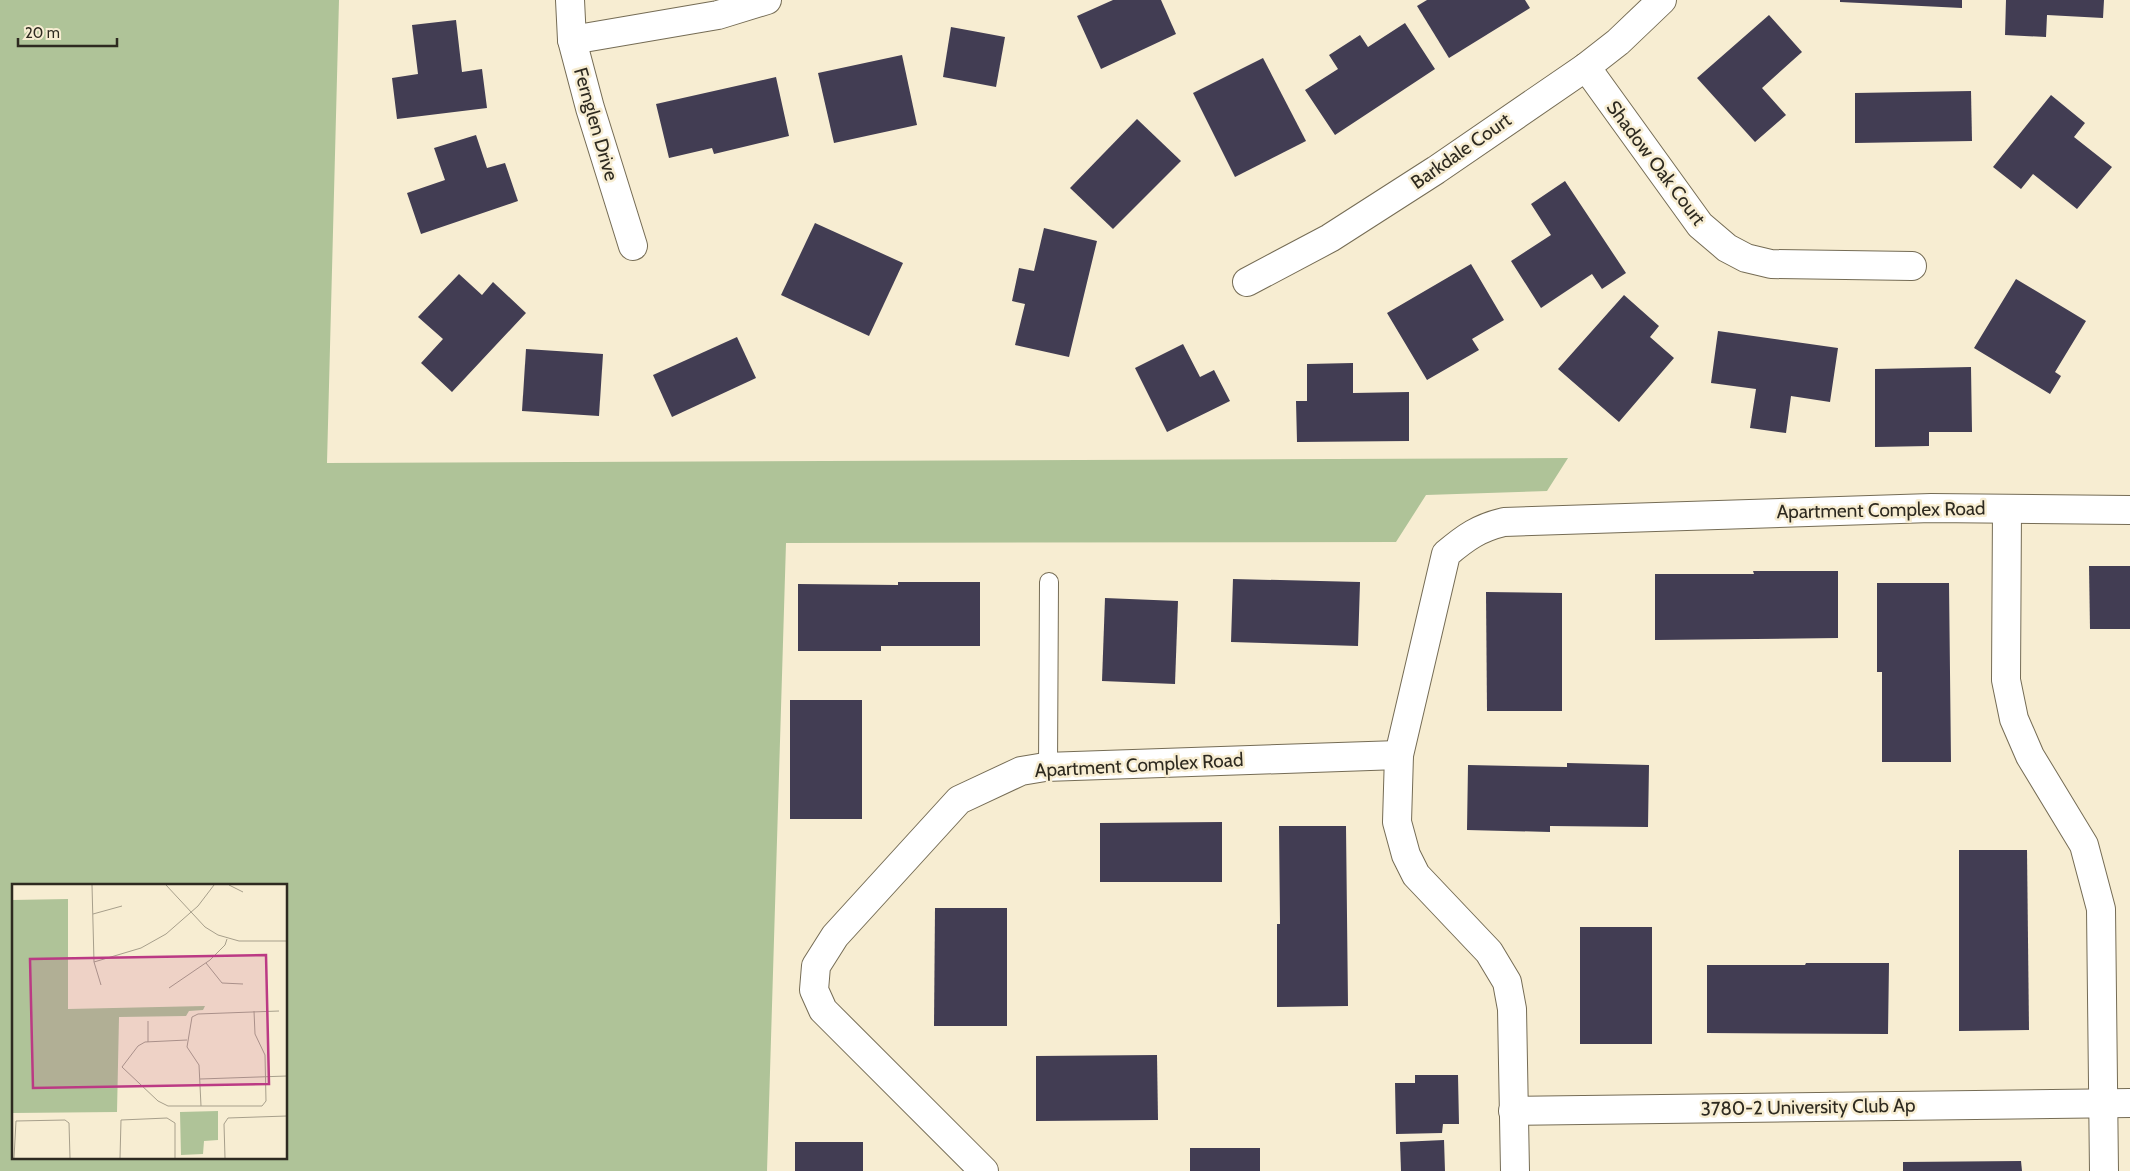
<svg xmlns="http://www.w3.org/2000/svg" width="2130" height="1171" font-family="Cabin,sans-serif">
<rect width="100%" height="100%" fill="#f7edd2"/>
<path fill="#afc398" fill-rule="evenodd" d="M 0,0 L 339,0 L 327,463 L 1568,458 L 1547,491 L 1426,495 L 1396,542 L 786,543 L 767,1171 L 0,1171 ZM 14,885 L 286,885 L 286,1157 L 14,1157 Z"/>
<g fill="#423d53">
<path d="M 1113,0 L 1161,0 L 1176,34 L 1101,69 L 1077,16 Z"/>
<path d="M 1427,0 L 1525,0 L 1530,8 L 1449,58 L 1417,6 Z"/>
<path d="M 1840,0 L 1962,0 L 1962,8 L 1840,2 Z"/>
<path d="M 2006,0 L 2104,0 L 2103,18 L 2047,15 L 2046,37 L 2005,35 Z"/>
<path d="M 1769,15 L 1802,52 L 1762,88 L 1786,115 L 1755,142 L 1697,78 Z"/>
<path d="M 456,20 L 462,72 L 482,69 L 487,108 L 397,119 L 392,78 L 418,74 L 412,25 Z"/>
<path d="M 1405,23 L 1435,69 L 1335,135 L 1305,90 L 1338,69 L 1329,55 L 1360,35 L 1368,47 Z"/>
<path d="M 951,27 L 1005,37 L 996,87 L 943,77 Z"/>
<path d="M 902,55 L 917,125 L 834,143 L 818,73 Z"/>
<path d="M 1263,58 L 1306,141 L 1235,177 L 1193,93 Z"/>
<path d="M 776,77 L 789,136 L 714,154 L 712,148 L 669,158 L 656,104 Z"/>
<path d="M 1971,91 L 1972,141 L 1855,143 L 1855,93 Z"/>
<path d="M 2051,95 L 2085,123 L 2074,137 L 2112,167 L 2077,209 L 2033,174 L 2021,189 L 1993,167 Z"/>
<path d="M 1137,119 L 1181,161 L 1113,229 L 1070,188 Z"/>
<path d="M 476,135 L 487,168 L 505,163 L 518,201 L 421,234 L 407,193 L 445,180 L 434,148 Z"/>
<path d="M 1565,181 L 1626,273 L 1602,289 L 1592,274 L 1541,308 L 1511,261 L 1551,235 L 1531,204 Z"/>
<path d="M 815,223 L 903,263 L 869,336 L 781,295 Z"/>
<path d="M 1044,228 L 1097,241 L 1069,357 L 1015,345 L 1025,304 L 1012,301 L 1019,268 L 1034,271 Z"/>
<path d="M 1471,264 L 1504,320 L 1472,339 L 1479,350 L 1427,380 L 1387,313 Z"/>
<path d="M 459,274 L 482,295 L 493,282 L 526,313 L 452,392 L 421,363 L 443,339 L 418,317 Z"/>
<path d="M 2016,279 L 2086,321 L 2055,372 L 2061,376 L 2050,394 L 1974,348 Z"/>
<path d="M 1624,295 L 1659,326 L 1650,337 L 1674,358 L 1619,422 L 1558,369 Z"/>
<path d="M 1718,331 L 1838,348 L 1830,402 L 1791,396 L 1786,433 L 1750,428 L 1756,389 L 1711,383 Z"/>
<path d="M 737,337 L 756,378 L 672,417 L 653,375 Z"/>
<path d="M 1183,344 L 1200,377 L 1214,370 L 1230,401 L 1167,432 L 1135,368 Z"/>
<path d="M 526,349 L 603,354 L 599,416 L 522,411 Z"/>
<path d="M 1353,363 L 1353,393 L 1409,392 L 1409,441 L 1297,442 L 1296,401 L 1307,401 L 1307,364 Z"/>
<path d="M 1971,367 L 1972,432 L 1929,432 L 1929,446 L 1875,447 L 1875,369 Z"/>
<path d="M 2089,566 L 2130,566 L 2130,629 L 2090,629 Z"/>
<path d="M 1753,571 L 1838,571 L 1838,638 L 1655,640 L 1655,574 L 1754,574 Z"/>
<path d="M 1233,579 L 1360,582 L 1358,646 L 1231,642 Z"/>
<path d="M 898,582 L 980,582 L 980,646 L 881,646 L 881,651 L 798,651 L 798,584 L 898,585 Z"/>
<path d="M 1877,583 L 1949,583 L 1951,762 L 1882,762 L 1882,672 L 1877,672 Z"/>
<path d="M 1486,592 L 1562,593 L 1562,711 L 1487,711 Z"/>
<path d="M 1105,598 L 1178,601 L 1175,684 L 1102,681 Z"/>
<rect x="790" y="700" width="72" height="119"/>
<path d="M 1567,763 L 1649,765 L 1648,827 L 1550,826 L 1550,832 L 1467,830 L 1468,765 L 1567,767 Z"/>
<path d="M 1222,822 L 1222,882 L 1100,882 L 1100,823 Z"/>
<path d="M 1279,826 L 1346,826 L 1348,1006 L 1277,1007 L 1277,924 L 1280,924 Z"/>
<path d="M 1959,850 L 2027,850 L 2029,1030 L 1959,1031 Z"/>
<path d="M 935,908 L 1007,908 L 1007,1026 L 934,1026 Z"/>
<rect x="1580" y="927" width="72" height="117"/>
<path d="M 1806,963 L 1889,963 L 1888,1034 L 1707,1033 L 1707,965 L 1805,965 Z"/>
<path d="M 1157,1055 L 1158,1120 L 1036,1121 L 1036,1056 Z"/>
<path d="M 1415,1075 L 1458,1075 L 1459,1124 L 1443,1124 L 1442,1133 L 1396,1134 L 1395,1083 L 1415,1083 Z"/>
<path d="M 1444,1140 L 1445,1171 L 1401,1171 L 1400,1142 Z"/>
<rect x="795" y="1142" width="68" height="29"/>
<rect x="1190" y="1148" width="70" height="23"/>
<path d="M 2021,1161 L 2022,1171 L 1903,1171 L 1903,1162 Z"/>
</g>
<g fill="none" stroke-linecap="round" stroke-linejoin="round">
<g stroke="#756c55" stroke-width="20">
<path id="lane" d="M 1048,767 L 1049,582"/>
</g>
<g stroke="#756c55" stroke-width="30">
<g id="street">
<path d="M 570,0 L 572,40 L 590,108 L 633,246"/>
<path d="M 572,40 L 718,15 L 767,0"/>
<path d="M 1586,67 L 1700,225 L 1727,248 L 1746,258 L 1771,264 L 1912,266"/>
<path d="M 1247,282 L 1330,238 L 1436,170 L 1586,67 L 1618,42 L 1662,0"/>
<path d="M 2007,509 L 2006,680 L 2014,719 L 2030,756 L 2084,845 L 2101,909 L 2104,1171"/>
<path d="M 1513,1111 L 2130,1103"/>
<path d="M 984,1171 L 823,1010 L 814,990 L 816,966 L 835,936 L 959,800 L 1021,771 L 1045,767 L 1399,755"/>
<path d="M 1515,1171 L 1512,1009 L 1507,982 L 1489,952 L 1416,875 L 1406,855 L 1397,822 L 1399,755 L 1446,554 C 1466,537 1479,528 1504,522 L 1931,508 L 2130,510"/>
</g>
</g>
<use href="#lane" stroke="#fff" stroke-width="18"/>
<use href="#street" stroke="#fff" stroke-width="28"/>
</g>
<g text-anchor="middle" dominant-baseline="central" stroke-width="5" stroke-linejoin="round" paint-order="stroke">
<g font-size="19" fill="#2e2a20" stroke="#f7edd2">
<text transform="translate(596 124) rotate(74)">Fernglen Drive</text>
<text transform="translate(1461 151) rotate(-35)">Barkdale Court</text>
<text transform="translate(1656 163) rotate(53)">Shadow Oak Court</text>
<text transform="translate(1881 510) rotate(-1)">Apartment Complex Road</text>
<text transform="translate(1139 765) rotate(-3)">Apartment Complex Road</text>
<text transform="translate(1808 1107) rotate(-1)">3780-2 University Club Ap</text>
</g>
</g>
<g transform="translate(12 884)">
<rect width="275" height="275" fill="#f7edd2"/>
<path d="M 56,15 L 56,125 L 193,122 L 191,126 L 177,127 L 174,132 L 107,133 L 105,228 L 0,229 L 0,16 ZM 206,227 L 206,256 L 192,257 L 191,270 L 169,271 L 168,228 Z" fill="#afc398"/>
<path fill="none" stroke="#a79f8b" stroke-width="1" d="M 80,1 L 82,78 L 89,101M 154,1 L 193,43 L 206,51 L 227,57 L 275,57M 217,1 L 231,8M 81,30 L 110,22M 82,78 L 129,64 L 154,50 L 186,22 L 202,1M 194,79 L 210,99 L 231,100M 157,104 L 198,76 L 213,61 L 215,55M 136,137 L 136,158M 175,156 L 133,158 L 126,162 L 110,183 L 146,217 L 156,222 L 250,222 L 254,217 L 253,171 L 243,150 L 242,127M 188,195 L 275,192M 189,222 L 187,181 L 175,163 L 180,133 L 186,130 L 267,127M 2,274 L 4,237 L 53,236 L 57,239 L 58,274M 108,274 L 109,236 L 155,234 L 163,239 L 163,274M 213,274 L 212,240 L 216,234 L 275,232"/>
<path fill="#bb3a84" fill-opacity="0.15" stroke="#bb3a84" stroke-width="2.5" d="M 254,71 L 257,200 L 21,204 L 18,75 Z"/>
<rect width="275" height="275" fill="none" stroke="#2e2a20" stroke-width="2.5"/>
</g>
<path d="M18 38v8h99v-8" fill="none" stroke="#2e2a20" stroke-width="2.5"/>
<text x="25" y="38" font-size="15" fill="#2e2a20" stroke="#f7edd2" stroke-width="4" paint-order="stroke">20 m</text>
</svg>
